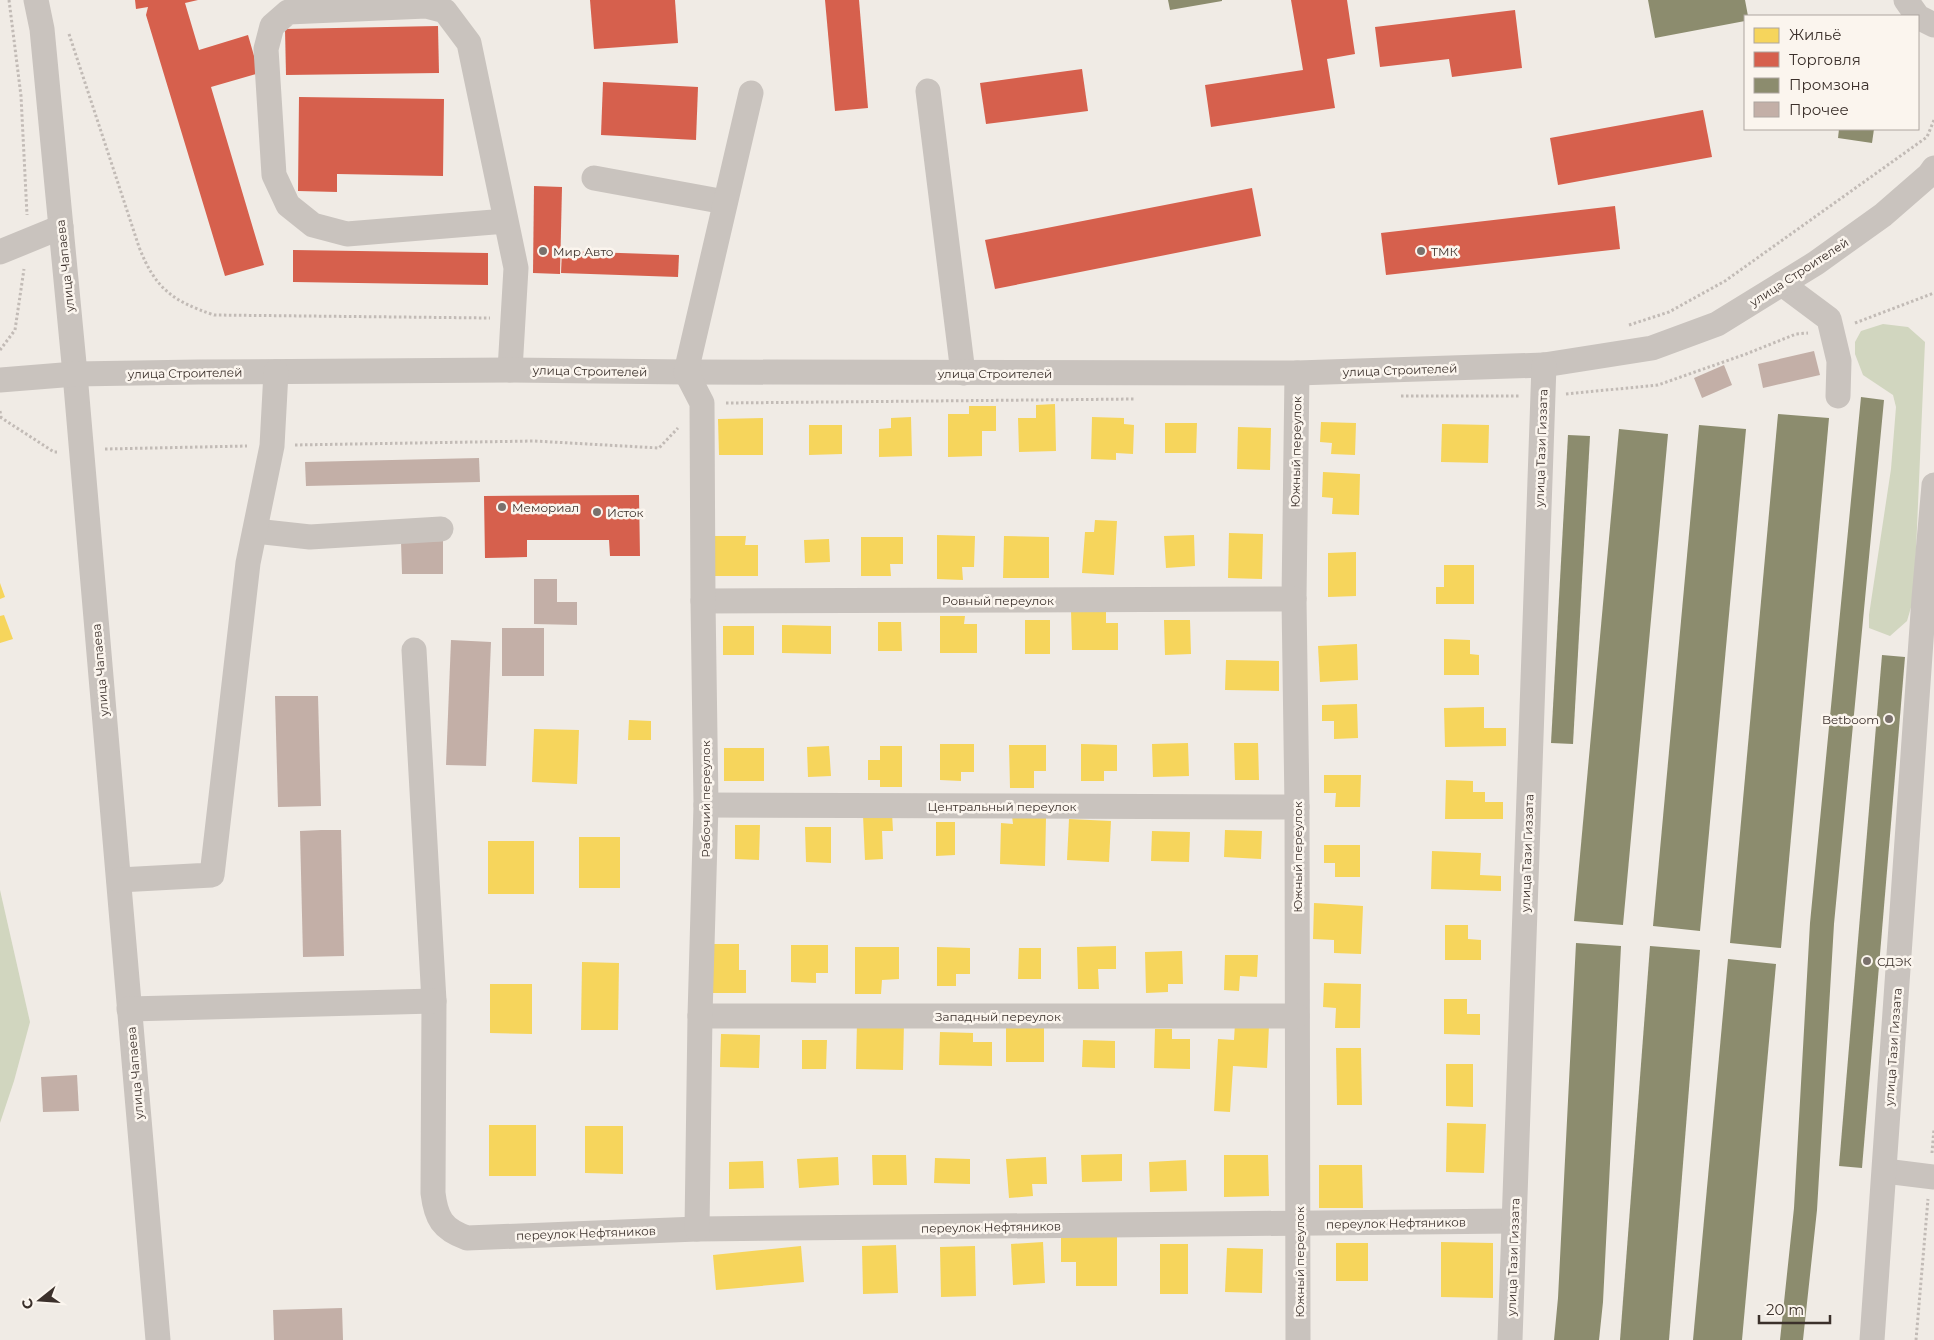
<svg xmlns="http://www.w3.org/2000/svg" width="1934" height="1340" font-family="Montserrat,sans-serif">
<rect width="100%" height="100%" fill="#f0ebe5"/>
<g fill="#d1d6bf">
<path d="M 1883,324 L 1908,327 L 1925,342 L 1914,597 L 1907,621 L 1890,636 L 1869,628 L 1869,615 L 1891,469 L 1896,407 L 1893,395 L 1863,375 L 1855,354 L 1855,342 L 1861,331 Z"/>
<path d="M 0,890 L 30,1022 L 14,1081 L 0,1123 Z"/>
</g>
<g fill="#f6d55c">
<path d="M 1055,404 L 1056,451 L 1019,452 L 1018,418 L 1036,418 L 1036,405 Z"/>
<path d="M 969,406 L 996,406 L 996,431 L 982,431 L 982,456 L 948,457 L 948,414 L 969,414 Z"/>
<path d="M 911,417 L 912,456 L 879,457 L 879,429 L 891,428 L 891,418 Z"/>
<path d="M 1092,417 L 1124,418 L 1124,424 L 1134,425 L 1133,454 L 1116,453 L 1116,460 L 1091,459 Z"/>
<path d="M 763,418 L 763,455 L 719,455 L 718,419 Z"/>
<path d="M 1321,422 L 1356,423 L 1355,455 L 1331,454 L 1332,443 L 1320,442 Z"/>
<path d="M 1165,423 L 1197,423 L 1196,453 L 1165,453 Z"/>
<path d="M 1442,424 L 1489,425 L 1488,463 L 1441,462 Z"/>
<path d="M 809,425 L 842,425 L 842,454 L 809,455 Z"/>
<path d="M 1238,427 L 1271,428 L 1270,470 L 1237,469 Z"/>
<path d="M 1323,472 L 1360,474 L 1359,515 L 1332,514 L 1333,498 L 1322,497 Z"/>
<path d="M 1095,520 L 1117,521 L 1114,575 L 1082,573 L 1085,532 L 1094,532 Z"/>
<path d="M 1229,533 L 1263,534 L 1262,579 L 1228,578 Z"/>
<path d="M 937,535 L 975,536 L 974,567 L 962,567 L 963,580 L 937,579 Z"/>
<path d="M 1194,535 L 1195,566 L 1166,568 L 1164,536 Z"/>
<path d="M 714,536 L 746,536 L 745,545 L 758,545 L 758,576 L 714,576 Z"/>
<path d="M 1004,536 L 1049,537 L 1049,578 L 1003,578 Z"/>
<path d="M 861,537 L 903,537 L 903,564 L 890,564 L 891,576 L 861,576 Z"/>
<path d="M 829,539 L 830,562 L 805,563 L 804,540 Z"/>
<path d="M 1356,552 L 1356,596 L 1328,597 L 1328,553 Z"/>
<path d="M 1444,565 L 1474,565 L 1474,604 L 1436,604 L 1436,587 L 1444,587 Z"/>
<path d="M 0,583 L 5,597 L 0,599 Z"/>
<path d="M 1071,610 L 1106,610 L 1106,623 L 1118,623 L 1118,650 L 1072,650 Z"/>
<path d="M 4,615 L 13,639 L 0,643 L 0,616 Z"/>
<path d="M 940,616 L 965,616 L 964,624 L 977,624 L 977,653 L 940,653 Z"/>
<rect x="1025" y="620" width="25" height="34"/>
<path d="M 1164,620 L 1190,620 L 1191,654 L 1165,655 Z"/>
<path d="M 878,622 L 901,622 L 902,651 L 878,651 Z"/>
<path d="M 782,625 L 831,626 L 831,654 L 782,653 Z"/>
<rect x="723" y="626" width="31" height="29"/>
<path d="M 1444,639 L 1470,640 L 1470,654 L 1479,655 L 1479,675 L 1444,675 Z"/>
<path d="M 1357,644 L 1358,680 L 1320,682 L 1318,646 Z"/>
<path d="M 1226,660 L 1279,661 L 1279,691 L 1225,690 Z"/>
<path d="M 1357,704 L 1358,738 L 1334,739 L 1334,721 L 1322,721 L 1322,705 Z"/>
<path d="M 1484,707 L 1484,728 L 1506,728 L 1506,746 L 1445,747 L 1444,708 Z"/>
<path d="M 629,720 L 651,721 L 651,740 L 628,740 Z"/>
<path d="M 534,729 L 579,730 L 577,784 L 532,782 Z"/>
<path d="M 1188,743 L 1189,776 L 1153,777 L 1152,744 Z"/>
<path d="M 1234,743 L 1258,743 L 1259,780 L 1235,780 Z"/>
<path d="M 940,744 L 974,744 L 974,772 L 961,772 L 961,781 L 940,780 Z"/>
<path d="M 1081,744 L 1117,745 L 1117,771 L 1104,771 L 1104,781 L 1081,781 Z"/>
<path d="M 1009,745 L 1046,745 L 1046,771 L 1034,771 L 1034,788 L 1010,788 Z"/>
<path d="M 829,746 L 831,776 L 808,777 L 807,747 Z"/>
<path d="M 880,746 L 902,746 L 902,787 L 880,787 L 880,780 L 868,780 L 868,760 L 880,760 Z"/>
<rect x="724" y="748" width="40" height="33"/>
<path d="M 1324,775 L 1361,775 L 1360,807 L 1335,807 L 1336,793 L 1324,793 Z"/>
<path d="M 1446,780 L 1473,781 L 1473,792 L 1485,792 L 1485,802 L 1503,802 L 1503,819 L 1445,819 Z"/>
<path d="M 892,813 L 893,831 L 882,831 L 883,859 L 865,860 L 863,815 Z"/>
<path d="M 1012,816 L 1046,818 L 1045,866 L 1000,864 L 1001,823 L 1013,824 Z"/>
<path d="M 1069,819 L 1111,821 L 1109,862 L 1067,860 Z"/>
<path d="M 936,822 L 955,822 L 955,855 L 936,856 Z"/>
<path d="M 735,825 L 760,825 L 759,860 L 735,859 Z"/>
<path d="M 805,827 L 831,827 L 831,863 L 806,862 Z"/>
<path d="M 1225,830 L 1262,831 L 1261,859 L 1224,857 Z"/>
<path d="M 1152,831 L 1190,832 L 1189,862 L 1151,861 Z"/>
<rect x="579" y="837" width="41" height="51"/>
<rect x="488" y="841" width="46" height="53"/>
<path d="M 1324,845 L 1360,845 L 1360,877 L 1335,877 L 1335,863 L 1324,863 Z"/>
<path d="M 1432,851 L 1481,853 L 1480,875 L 1501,876 L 1501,891 L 1431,889 Z"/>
<path d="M 1314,903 L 1363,906 L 1361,954 L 1334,953 L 1334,940 L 1313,939 Z"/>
<path d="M 1445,925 L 1468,925 L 1468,939 L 1481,940 L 1481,960 L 1445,960 Z"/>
<path d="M 712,944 L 739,944 L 739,970 L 746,970 L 746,993 L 711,993 Z"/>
<path d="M 791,945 L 828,945 L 828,973 L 816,973 L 816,983 L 791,982 Z"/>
<path d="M 1116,946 L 1116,969 L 1098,969 L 1099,989 L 1078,989 L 1077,947 Z"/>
<path d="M 855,947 L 899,947 L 899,979 L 882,980 L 881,994 L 855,994 Z"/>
<path d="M 937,947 L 970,948 L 970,974 L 956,974 L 956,986 L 937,986 Z"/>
<path d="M 1019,948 L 1041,948 L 1041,979 L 1018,979 Z"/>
<path d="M 1182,951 L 1183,984 L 1168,984 L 1168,992 L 1146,993 L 1145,952 Z"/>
<path d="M 1225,955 L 1258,955 L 1257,977 L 1240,976 L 1239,991 L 1224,990 Z"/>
<path d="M 582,962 L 619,963 L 618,1030 L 581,1030 Z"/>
<path d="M 1324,983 L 1361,984 L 1360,1028 L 1335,1028 L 1336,1008 L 1323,1007 Z"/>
<path d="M 490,984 L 532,984 L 532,1034 L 490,1033 Z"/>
<path d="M 1444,999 L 1467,999 L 1467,1014 L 1480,1014 L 1480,1035 L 1444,1034 Z"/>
<path d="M 857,1021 L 904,1022 L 903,1070 L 856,1069 Z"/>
<rect x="1006" y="1022" width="38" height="40"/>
<path d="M 1235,1023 L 1269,1025 L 1267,1068 L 1233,1066 L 1230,1112 L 1214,1111 L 1218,1039 L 1234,1040 Z"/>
<path d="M 1155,1029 L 1172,1029 L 1172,1039 L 1190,1039 L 1190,1069 L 1154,1068 Z"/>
<path d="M 940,1032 L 973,1033 L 973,1042 L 992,1042 L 992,1066 L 939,1065 Z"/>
<path d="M 721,1034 L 760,1035 L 759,1068 L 720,1067 Z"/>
<path d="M 802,1040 L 827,1040 L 826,1069 L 802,1069 Z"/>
<path d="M 1083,1040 L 1115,1041 L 1115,1068 L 1082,1067 Z"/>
<path d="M 1336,1048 L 1361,1048 L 1362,1105 L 1337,1105 Z"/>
<path d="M 1446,1064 L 1473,1064 L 1473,1107 L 1446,1106 Z"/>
<path d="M 1447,1123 L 1486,1124 L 1484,1173 L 1446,1172 Z"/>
<rect x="489" y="1125" width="47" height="51"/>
<path d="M 585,1126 L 623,1126 L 623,1174 L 585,1173 Z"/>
<path d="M 1122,1154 L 1122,1181 L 1082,1182 L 1081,1155 Z"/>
<path d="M 872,1155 L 906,1155 L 907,1185 L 873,1185 Z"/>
<path d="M 1224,1155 L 1268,1155 L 1269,1196 L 1224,1197 Z"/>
<path d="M 838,1157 L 839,1185 L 799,1188 L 797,1159 Z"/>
<path d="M 1046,1157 L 1047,1184 L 1032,1184 L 1033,1196 L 1009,1198 L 1006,1159 Z"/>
<path d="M 935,1158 L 970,1159 L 970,1184 L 934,1183 Z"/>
<path d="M 1186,1160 L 1187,1191 L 1150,1192 L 1149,1162 Z"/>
<path d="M 763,1161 L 764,1188 L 729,1189 L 729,1162 Z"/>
<path d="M 1319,1165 L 1362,1165 L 1363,1208 L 1319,1208 Z"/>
<path d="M 1061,1234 L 1117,1235 L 1117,1286 L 1076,1286 L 1076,1262 L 1061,1262 Z"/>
<path d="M 1043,1242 L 1045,1283 L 1013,1285 L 1011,1244 Z"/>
<path d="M 1441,1242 L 1493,1243 L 1493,1298 L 1441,1297 Z"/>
<rect x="1336" y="1243" width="32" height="38"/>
<rect x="1160" y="1244" width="28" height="50"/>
<path d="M 896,1245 L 898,1293 L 863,1294 L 862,1246 Z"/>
<path d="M 801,1246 L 804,1282 L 716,1290 L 713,1255 Z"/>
<path d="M 975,1246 L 976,1296 L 941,1297 L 940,1247 Z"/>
<path d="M 1227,1248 L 1263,1249 L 1262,1293 L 1225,1292 Z"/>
</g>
<g fill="#d6604d">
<path d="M 135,0 L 198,0 L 185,3 L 199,50 L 248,35 L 259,73 L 211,87 L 264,265 L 225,276 L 146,15 L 148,7 L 136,9 Z"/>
<path d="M 590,0 L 675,0 L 678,43 L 594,49 Z"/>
<path d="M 825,0 L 859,0 L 868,108 L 835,111 Z"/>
<path d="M 1291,0 L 1347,0 L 1355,54 L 1327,59 L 1335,108 L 1211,127 L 1205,85 L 1303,70 Z"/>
<path d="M 1515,10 L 1522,68 L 1452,77 L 1449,59 L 1380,67 L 1375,27 Z"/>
<path d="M 438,26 L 439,73 L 286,75 L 285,29 Z"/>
<path d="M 1082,69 L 1088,111 L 986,124 L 980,83 Z"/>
<path d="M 603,82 L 698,87 L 696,140 L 601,135 Z"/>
<path d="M 299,97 L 444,99 L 443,176 L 337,174 L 337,192 L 298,191 Z"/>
<path d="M 1703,110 L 1712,157 L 1558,185 L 1550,138 Z"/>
<path d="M 534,186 L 562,187 L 560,274 L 533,273 Z"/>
<path d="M 1252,188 L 1261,236 L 995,289 L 985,240 Z"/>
<path d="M 1615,206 L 1620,249 L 1386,275 L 1381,233 Z"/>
<path d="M 293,250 L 488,253 L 488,285 L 293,282 Z"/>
<path d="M 562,251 L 679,255 L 678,277 L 561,273 Z"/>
<path d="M 639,495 L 640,556 L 610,556 L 609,540 L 527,540 L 527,557 L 485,558 L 484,496 Z"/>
</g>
<g fill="#8c8c6e">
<path d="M 1168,0 L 1222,0 L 1222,1 L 1170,10 Z"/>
<path d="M 1648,0 L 1745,0 L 1748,16 L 1745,16 L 1745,21 L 1655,38 Z"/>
<path d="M 1839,129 L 1874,129 L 1872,143 L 1838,138 Z"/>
<path d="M 1861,397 L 1884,400 L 1834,924 L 1817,1210 L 1803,1340 L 1780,1340 L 1794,1208 L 1810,923 Z"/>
<path d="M 1778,414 L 1829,418 L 1781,948 L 1730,943 Z"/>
<path d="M 1699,425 L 1746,429 L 1700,931 L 1653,926 Z"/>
<path d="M 1619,429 L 1668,434 L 1623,925 L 1574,921 Z"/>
<path d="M 1568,435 L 1590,436 L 1573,744 L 1551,743 Z"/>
<path d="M 1882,655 L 1905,657 L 1862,1168 L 1839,1166 Z"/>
<path d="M 1576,943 L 1621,946 L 1603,1302 L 1599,1340 L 1554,1340 L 1558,1298 Z"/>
<path d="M 1650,946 L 1700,950 L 1669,1340 L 1620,1340 Z"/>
<path d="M 1728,959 L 1776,964 L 1742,1340 L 1693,1340 Z"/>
</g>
<g fill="#c3afa7">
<path d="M 1814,351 L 1820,375 L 1763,388 L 1758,364 Z"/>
<path d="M 1724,365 L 1732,385 L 1702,398 L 1694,378 Z"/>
<path d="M 479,458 L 480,482 L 306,486 L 305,462 Z"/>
<path d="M 443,541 L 443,574 L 402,574 L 401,542 Z"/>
<path d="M 534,579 L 557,579 L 557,602 L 577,602 L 577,625 L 534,624 Z"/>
<rect x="502" y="628" width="42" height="48"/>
<path d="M 451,640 L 491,642 L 486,766 L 446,765 Z"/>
<path d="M 275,696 L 318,696 L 321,806 L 278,807 Z"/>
<path d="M 321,830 L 341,830 L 344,956 L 303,957 L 300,831 Z"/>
<path d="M 77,1075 L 79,1111 L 43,1112 L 41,1077 Z"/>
<path d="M 342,1308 L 343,1340 L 274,1340 L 273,1310 Z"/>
</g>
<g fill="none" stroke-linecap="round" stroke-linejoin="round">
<g stroke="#c2bbb6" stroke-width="3" stroke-dasharray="2.5 2.5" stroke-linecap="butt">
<path d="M 9,0 L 21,96 L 27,215"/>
<path d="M 69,34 L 139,247 C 155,288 172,301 214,315 L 490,318"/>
<path d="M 1855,323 L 1934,293"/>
<path d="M 1629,325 L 1669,312 L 1725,281 L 1927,137 L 1934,120"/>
<path d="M 0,350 L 15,330 L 24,269"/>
<path d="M 1566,394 L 1658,385 L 1746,354 L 1796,334 L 1808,333"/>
<path d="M 1401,396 L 1520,396"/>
<path d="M 726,403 L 1135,399"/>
<path d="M 0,411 L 1,417"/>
<path d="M 0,417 L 54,452 L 57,452"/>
<path d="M 295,445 L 534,441 L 659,448 L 678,428"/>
<path d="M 105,449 L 247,446"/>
<path d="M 1932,1153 L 1934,1129"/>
<path d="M 1916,1340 L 1928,1199"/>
</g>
<g stroke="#c9c3be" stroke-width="25">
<path d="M 36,0 L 42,29 L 75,374 L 158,1340"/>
<path d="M 1906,0 L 1918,17 L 1934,25"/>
<path d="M 928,91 L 963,373"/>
<path d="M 594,178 L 725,202"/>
<path d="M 506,221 L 347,234 L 313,225 L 288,205 L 274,175 L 266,49 L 272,26 L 288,12 L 426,6 L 445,11 L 469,43 L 516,268 L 510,370"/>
<path d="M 0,252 L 61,227"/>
<path d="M 1782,284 L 1829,319 L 1839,361 L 1838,396"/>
<path d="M 1297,373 L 1294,599 L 1297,807 L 1298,1340"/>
<path d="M 0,380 L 75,374 L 198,372 L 510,370 L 686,372 L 1297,373 L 1544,365 L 1652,348 L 1717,324 L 1816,263 L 1883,215 L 1929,175 L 1934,168"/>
<path d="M 255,531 L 310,537 L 441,529"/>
<path d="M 703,601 L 1294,599"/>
<path d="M 414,650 L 434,1001 L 433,1193 C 436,1218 442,1229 467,1238 L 697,1229 L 1514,1221"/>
<path d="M 706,805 L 1297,807"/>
<path d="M 119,880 L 212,875 L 248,563 L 272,446 L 276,372"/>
<path d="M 129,1009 L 434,1001"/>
<path d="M 700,1016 L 1297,1016"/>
<path d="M 1885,1171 L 1934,1177"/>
<path d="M 697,1229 L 700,1016 L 706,805 L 703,601 L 702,403 L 686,372 L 751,93"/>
<path d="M 1510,1340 L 1544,365"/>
<path d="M 1872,1340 L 1924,598 L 1934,485"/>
</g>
</g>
<g fill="#7a716c" stroke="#fbf5ee" stroke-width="2">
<circle cx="543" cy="251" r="5"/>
<circle cx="1421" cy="251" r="5"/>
<circle cx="502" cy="507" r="5"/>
<circle cx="597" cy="512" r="5"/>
<circle cx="1889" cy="719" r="5"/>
<circle cx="1867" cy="961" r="5"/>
</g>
<g text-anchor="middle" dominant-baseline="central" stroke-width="5" stroke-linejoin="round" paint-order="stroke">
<g font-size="12" fill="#3b302b" stroke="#fbf5ee" text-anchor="start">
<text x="553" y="251">Мир Авто</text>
<text x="1431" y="251">ТМК</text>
<text x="512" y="507">Мемориал</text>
<text x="607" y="512">Исток</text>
<text x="1879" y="719" text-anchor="end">Betboom</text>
<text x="1877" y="961">СДЭК</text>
</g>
<g font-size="12" fill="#3b302b" stroke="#fbf5ee">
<text transform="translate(65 266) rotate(-96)">улица Чапаева</text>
<text transform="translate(1799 272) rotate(-33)">улица Строителей</text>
<text transform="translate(1400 370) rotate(-2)">улица Строителей</text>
<text transform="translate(590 371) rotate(1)">улица Строителей</text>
<text transform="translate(185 373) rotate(-1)">улица Строителей</text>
<text x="995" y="373">улица Строителей</text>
<text transform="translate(1541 448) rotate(-88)">улица Тази Гиззата</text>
<text transform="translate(1296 452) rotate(-89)">Южный переулок</text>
<text x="998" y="600">Ровный переулок</text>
<text transform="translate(100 670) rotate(-95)">улица Чапаева</text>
<text transform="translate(705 799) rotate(-90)">Рабочий переулок</text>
<text x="1002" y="806">Центральный переулок</text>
<text transform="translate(1527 853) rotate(-88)">улица Тази Гиззата</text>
<text transform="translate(1297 857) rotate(-90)">Южный переулок</text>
<text x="998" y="1016">Западный переулок</text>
<text transform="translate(1893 1047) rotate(-86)">улица Тази Гиззата</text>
<text transform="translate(135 1073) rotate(-95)">улица Чапаева</text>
<text transform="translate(1396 1223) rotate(-1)">переулок Нефтяников</text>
<text transform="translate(991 1227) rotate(-1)">переулок Нефтяников</text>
<text transform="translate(586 1233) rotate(-2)">переулок Нефтяников</text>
<text transform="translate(1513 1257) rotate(-88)">улица Тази Гиззата</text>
<text transform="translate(1299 1262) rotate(-90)">Южный переулок</text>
</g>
</g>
<rect x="1744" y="15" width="175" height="115" fill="#fbf5ee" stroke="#aea6a0"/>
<rect x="1754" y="28" width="25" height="15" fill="#f6d55c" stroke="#aea6a0"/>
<text x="1789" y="40" font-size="15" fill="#3b302b">Жильё</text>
<rect x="1754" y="52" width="25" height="15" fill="#d6604d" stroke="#aea6a0"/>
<text x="1789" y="65" font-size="15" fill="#3b302b">Торговля</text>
<rect x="1754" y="78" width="25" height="15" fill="#8c8c6e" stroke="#aea6a0"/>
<text x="1789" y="90" font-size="15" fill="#3b302b">Промзона</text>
<rect x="1754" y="102" width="25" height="15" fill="#c3afa7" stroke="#aea6a0"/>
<text x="1789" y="115" font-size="15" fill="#3b302b">Прочее</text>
<g transform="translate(40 1300) rotate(253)" stroke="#fbf5ee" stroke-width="4" paint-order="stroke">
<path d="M0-4L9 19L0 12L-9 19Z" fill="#3b302b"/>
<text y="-8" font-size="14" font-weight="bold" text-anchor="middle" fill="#3b302b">С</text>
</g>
<path d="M1759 1315v8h71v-8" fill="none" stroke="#3b302b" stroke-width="2.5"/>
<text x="1766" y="1315" font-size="15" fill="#3b302b" stroke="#fbf5ee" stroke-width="4" paint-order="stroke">20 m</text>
</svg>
